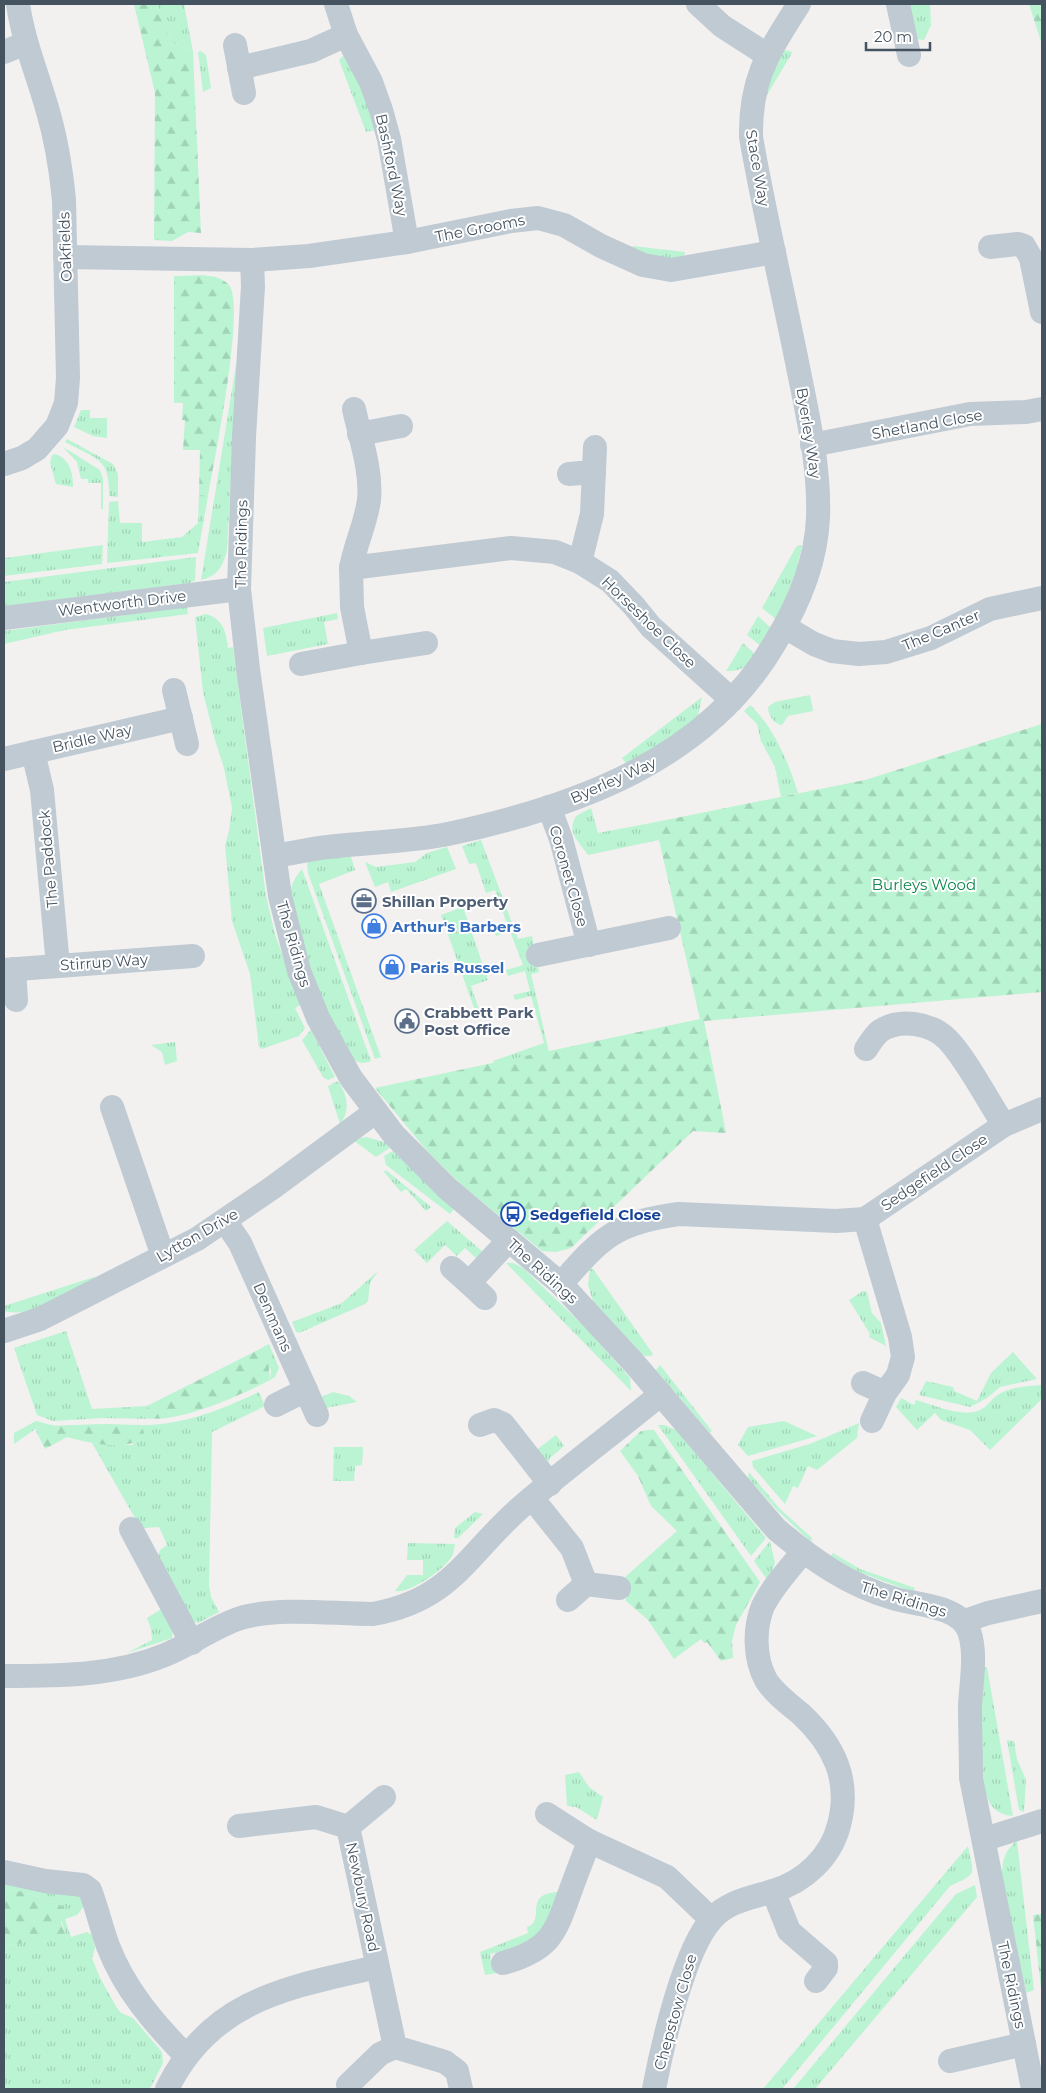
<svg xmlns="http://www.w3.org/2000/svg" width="1046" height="2093" font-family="Montserrat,sans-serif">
<defs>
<pattern id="grass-tufts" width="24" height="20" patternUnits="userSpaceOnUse" patternTransform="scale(1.25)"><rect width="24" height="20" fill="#baf4d2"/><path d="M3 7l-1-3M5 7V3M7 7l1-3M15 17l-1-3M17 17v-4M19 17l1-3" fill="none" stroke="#a1d3b7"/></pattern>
<pattern id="forest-firs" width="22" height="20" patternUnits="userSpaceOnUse" patternTransform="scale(1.25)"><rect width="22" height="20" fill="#baf4d2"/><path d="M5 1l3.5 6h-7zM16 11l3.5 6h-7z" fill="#a1d3b7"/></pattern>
</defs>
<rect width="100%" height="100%" fill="#f3f0f0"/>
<g fill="url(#grass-tufts)">
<path d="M 157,4 L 184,4 L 193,52 L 171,42 Z"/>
<path d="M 906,4 L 930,4 L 931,25 L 924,40 L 916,39 Z"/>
<path d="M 782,50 L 790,51 L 792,53 L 767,95 L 762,98 Z"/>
<path d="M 201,51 L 206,55 L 211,88 L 203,92 L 198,52 Z"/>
<path d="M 344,55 L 357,74 L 375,130 L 366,132 L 339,60 Z"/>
<path d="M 633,246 L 685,252 L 684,258 L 662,260 L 632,249 Z"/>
<path d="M 237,359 L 227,550 C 223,566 218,576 201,580 Z"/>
<path d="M 81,410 L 90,410 L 90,418 L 107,418 L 107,438 L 93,436 L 74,427 Z"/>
<path d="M 67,439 L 113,464 L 118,474 L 118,497 L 109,496 C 110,457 96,459 65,442 Z"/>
<path d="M 63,447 L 100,470 L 103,479 L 103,509 L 101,509 L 101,483 L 88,483 L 88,479 L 81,479 L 77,462 Z"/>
<path d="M 55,454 C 70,459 73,473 73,487 L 56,484 L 50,463 L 52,455 Z"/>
<path d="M 199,494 L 208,496 L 198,553 L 107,563 L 109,502 L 118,501 L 120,523 L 142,523 L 142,542 L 182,537 L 198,523 Z"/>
<path d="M 103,545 L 102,564 L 4,576 L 4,558 Z"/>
<path d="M 800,545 L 802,546 L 796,572 L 777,620 L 762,608 L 796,547 Z"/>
<path d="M 196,557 L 195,580 L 190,583 L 4,606 L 4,582 Z"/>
<path d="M 187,607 L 188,614 L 65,630 L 4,644 L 4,631 Z"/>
<path d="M 337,613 L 338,619 L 324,622 L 328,644 L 267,656 L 263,628 Z"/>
<path d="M 206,614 C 223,619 226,631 228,648 L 233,647 L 266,896 L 275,934 L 300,1005 L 295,1008 L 305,1028 L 299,1036 L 262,1049 L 259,1047 L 250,974 L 232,921 L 225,845 L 229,831 L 232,808 L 224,768 L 215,740 L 203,692 L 195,617 Z"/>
<path d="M 758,616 L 772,629 L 762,647 L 747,635 Z"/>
<path d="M 743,643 L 756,655 C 747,666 741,672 726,671 Z"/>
<path d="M 810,695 L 813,711 L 788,716 L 782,725 C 774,724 768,715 768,707 L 775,702 Z"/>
<path d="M 702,697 L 697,720 L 628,766 L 622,758 Z"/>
<path d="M 750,705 C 773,726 789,763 798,793 L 781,797 L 775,767 L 761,741 L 757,724 L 744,711 Z"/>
<path d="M 591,808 L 598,833 L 646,824 L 659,840 L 588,855 C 579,841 566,833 576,816 Z"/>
<path d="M 481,840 L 518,939 L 532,936 L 539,972 L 531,974 L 549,1052 L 494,1063 L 493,1061 L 544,1043 L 531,996 L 515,1000 L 513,995 L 530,991 L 525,971 L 508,976 L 506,970 L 523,965 L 510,931 L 496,936 L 494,932 L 508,926 L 495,890 L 486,893 L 476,863 L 469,864 L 462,846 Z"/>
<path d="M 447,847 L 456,869 L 391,892 L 388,882 L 375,887 L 365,862 L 376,867 L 415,862 L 427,853 Z"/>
<path d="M 338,856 L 351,857 L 355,870 L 319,884 L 381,1057 L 375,1059 L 308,873 L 307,863 L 313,859 Z"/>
<path d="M 302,869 L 371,1061 C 366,1063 361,1064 356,1061 C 334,1047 288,917 291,889 C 292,882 297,875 302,869 Z"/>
<path d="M 463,907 L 488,980 L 471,986 L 482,1018 L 478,1019 L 441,915 Z"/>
<path d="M 311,1030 L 335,1077 L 328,1080 L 323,1077 L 302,1040 Z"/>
<path d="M 175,1042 L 177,1061 L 165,1065 L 162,1052 L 151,1045 Z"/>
<path d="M 338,1081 C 347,1095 351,1110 340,1124 L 328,1086 Z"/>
<path d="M 366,1137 L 384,1142 L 391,1147 L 376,1157 L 353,1140 Z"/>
<path d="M 393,1151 L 454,1209 L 450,1214 L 386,1165 L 384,1156 Z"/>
<path d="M 386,1170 L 431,1207 L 426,1211 L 406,1189 L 401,1192 L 384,1172 Z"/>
<path d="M 447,1221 L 483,1252 L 477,1259 L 465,1248 L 457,1256 L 445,1245 L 427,1263 L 414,1250 Z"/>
<path d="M 506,1263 L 513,1263 L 523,1268 L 585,1327 L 624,1371 L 630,1378 L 631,1391 Z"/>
<path d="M 590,1269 L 593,1269 L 653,1354 L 651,1356 L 644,1356 L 593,1301 L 588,1285 Z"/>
<path d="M 378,1271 L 370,1283 L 368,1301 L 365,1304 L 299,1333 L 296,1332 L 292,1322 L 342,1303 Z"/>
<path d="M 94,1277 L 96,1279 C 70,1292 32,1319 4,1311 L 4,1306 Z"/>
<path d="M 863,1291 L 867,1292 L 872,1313 L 881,1323 L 886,1346 L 869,1337 L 870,1334 L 849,1300 Z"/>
<path d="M 66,1331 L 92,1409 L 147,1406 L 145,1418 L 153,1419 L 103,1418 L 53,1421 L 37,1415 L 14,1348 Z"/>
<path d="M 269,1344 L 279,1368 L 275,1377 L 270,1380 L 271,1370 L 254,1352 Z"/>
<path d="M 1013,1352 L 1037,1379 L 1000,1387 L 987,1398 L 970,1407 L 919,1395 L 926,1381 L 953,1387 L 954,1391 L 977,1401 L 991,1373 Z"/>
<path d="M 660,1365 L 712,1431 L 710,1433 L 656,1370 Z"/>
<path d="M 1042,1385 L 1042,1399 L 990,1450 L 970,1430 L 941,1420 L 935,1413 L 917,1430 L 896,1407 L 901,1398 L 914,1405 L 916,1400 C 934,1405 960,1417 978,1411 C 987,1408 991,1399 999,1394 C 1011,1387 1028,1386 1042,1385 Z"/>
<path d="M 259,1392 L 265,1406 L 212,1432 L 209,1585 L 211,1597 L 219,1612 L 198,1623 L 190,1620 L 158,1556 L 160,1550 L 167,1545 L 159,1527 L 144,1528 L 139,1525 L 92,1443 L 132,1445 L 144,1432 L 141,1425 C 184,1425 220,1410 259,1392 Z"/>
<path d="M 333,1392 L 349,1396 L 357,1402 L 326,1408 L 321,1397 Z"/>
<path d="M 36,1421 L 55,1426 L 37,1428 L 14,1444 L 14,1433 Z"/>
<path d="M 784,1421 L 817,1436 L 748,1456 L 738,1445 L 748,1427 Z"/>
<path d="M 859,1423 L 857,1438 L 817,1470 L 808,1466 L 798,1488 L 793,1486 L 785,1504 L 753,1467 L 752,1461 L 810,1444 Z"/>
<path d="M 658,1425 L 664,1425 L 676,1430 L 766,1538 L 751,1556 Z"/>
<path d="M 556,1435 L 564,1446 L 550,1458 L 545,1469 L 535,1451 Z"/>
<path d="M 334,1447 L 363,1447 L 362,1465 L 355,1466 L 354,1481 L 333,1481 Z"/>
<path d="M 749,1472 L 779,1508 L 812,1538 L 811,1542 L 777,1510 L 748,1478 Z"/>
<path d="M 475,1512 L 483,1514 L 458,1538 L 454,1538 L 455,1528 Z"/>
<path d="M 770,1541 L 775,1563 L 768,1581 L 754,1561 Z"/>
<path d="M 408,1543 L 455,1544 C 454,1548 454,1553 452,1556 C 445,1569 410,1594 395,1591 L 407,1575 L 423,1575 L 423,1560 L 407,1560 Z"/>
<path d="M 833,1553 L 860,1569 L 915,1588 L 913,1592 L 859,1572 L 831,1556 Z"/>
<path d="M 163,1608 L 173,1629 L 172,1638 L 127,1653 L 152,1640 L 151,1629 L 147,1618 Z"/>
<path d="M 982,1667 L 987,1667 L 1013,1816 C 1003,1815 995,1812 990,1803 C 977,1782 982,1696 982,1667 Z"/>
<path d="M 1007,1740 L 1014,1741 L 1017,1759 L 1026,1780 L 1024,1812 L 1019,1810 Z"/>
<path d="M 579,1772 L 589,1787 L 603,1797 L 597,1820 L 576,1807 L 567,1806 L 565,1775 Z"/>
<path d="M 1017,1841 L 1034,1990 L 1026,1993 L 1002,1875 C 1002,1860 1005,1850 1017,1841 Z"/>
<path d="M 968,1846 C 974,1876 978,1873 950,1886 L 782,2089 L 763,2089 Z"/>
<path d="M 4,1880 L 81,1896 L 84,1906 L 77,1915 L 65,1919 L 71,1937 L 87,1932 L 99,1939 L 94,1942 L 95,1948 L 92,1958 L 100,1978 L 117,2008 L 121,2013 L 133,2018 L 162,2052 L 163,2063 L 151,2087 L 147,2089 L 4,2089 L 4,1944 C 27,1947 27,1934 41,1933 C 49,1933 60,1939 68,1941 L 55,1902 L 12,1889 L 4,1890 Z"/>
<path d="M 975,1885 L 977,1897 L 815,2089 L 793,2089 L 956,1894 Z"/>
<path d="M 563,1891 C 561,1898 560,1908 556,1914 C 542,1938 517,1950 490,1954 L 491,1962 L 496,1964 L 502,1972 L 485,1975 L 480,1952 L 528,1933 L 527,1927 C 543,1922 530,1905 542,1896 C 547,1893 557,1892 563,1891 Z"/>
</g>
<g fill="url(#forest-firs)">
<path d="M 134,4 L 157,4 L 171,42 L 193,52 L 201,233 L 188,232 L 172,241 L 154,240 L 155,93 Z"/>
<path d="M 1029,4 L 1042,4 L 1042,45 Z"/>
<path d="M 174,276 C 191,276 217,271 229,285 C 246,306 214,462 208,496 L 199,494 L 200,450 L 183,450 L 185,420 L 182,420 L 183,403 L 174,403 Z"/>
<path d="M 1042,724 L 1042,992 L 704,1021 L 726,1133 L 693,1131 L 571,1248 L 556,1252 L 542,1251 L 463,1186 L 428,1152 L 375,1088 L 700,1019 L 659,840 L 646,824 L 865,780 Z"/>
<path d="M 254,1352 L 262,1354 L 268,1359 L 270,1380 C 241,1395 178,1424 145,1418 L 147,1406 Z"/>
<path d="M 104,1424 L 141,1425 L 144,1432 L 142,1439 C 121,1451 90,1443 67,1437 L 45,1449 L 36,1431 L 37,1428 L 45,1426 Z"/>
<path d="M 649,1430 L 654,1430 L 760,1582 L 736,1625 L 732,1641 L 733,1658 L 721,1661 L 707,1642 L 704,1643 L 701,1639 L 674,1659 L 648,1620 L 626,1601 L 625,1577 L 677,1531 L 651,1506 L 638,1476 L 620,1451 L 641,1431 Z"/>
<path d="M 12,1889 L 55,1902 L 63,1907 L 61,1923 L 68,1941 L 62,1945 L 41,1933 C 24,1938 25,1947 4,1944 L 4,1890 Z"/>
<path d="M 1042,1914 L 1042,1998 L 1033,1915 Z"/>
</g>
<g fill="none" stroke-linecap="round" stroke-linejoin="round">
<g stroke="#bfcad3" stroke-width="24">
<path d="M 336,4 L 346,35 L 371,82 L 381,110 L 389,139 L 407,242"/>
<path d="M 698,4 L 722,26 L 767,55"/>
<path d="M 898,4 L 909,55"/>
<path d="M 235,45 L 244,93"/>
<path d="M 4,52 L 26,43"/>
<path d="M 239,68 L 311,51 L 346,35"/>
<path d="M 990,247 L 1018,244 L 1024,246 L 1031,258 L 1042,312"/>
<path d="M 65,257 L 252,260 L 309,256 L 407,242 L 511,221 L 538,218 L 564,225 L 601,246 L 643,265 L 671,270 L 774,252"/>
<path d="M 252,260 L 253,286 L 244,437 L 239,589 L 248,669 L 280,896 L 299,971 L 318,1018 L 351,1078 L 394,1135 L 448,1189 L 561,1284 L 634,1363 L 776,1529 C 813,1560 849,1586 896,1599 C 918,1605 960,1606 969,1631 C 977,1653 971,1683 970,1706 C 970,1730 971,1754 971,1778 L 1033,2089"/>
<path d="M 354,409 C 360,437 372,471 369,500 C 366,523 355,545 351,568 L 511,548 L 555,552 L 580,562 L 610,581 L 634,606 L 651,627 L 732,700"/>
<path d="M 359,434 L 401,426"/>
<path d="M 812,445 L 970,414 L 1026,412 L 1042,409"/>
<path d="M 4,464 L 22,458 L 37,449 L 57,426 L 66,403 L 68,378 L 64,200 C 61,169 56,138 47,108 C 37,73 23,40 18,4"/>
<path d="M 569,474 L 594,472"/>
<path d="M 580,562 L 592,514 L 595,447"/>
<path d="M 351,568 L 352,607 L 361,653 L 426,643"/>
<path d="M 4,618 L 239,589"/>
<path d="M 785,627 L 814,644 L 832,651 L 859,654 L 886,652 L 931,638 L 990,609 L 1042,598"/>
<path d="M 301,664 L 361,653"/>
<path d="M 174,690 L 187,744"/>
<path d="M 33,752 L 42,790 L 58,966"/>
<path d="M 4,759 L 181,718"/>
<path d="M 549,807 L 561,839 L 589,945"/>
<path d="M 275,856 C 293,853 310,849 328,847 C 368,842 408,842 448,834 C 575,807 708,760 776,641 C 798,605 816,562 818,518 C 820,466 807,413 797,362 C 782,287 764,212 751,137 C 750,77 769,52 799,4"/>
<path d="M 538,955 L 669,928"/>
<path d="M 14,969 L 16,1000"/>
<path d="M 4,970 L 193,956"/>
<path d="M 866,1049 C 870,1043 874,1036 880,1031 C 900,1018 931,1023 947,1039 C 966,1058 988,1101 1004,1125"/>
<path d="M 112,1107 L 163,1256"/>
<path d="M 865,1219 L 900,1337 L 903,1357 L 898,1375 L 885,1393 L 872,1421"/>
<path d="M 225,1221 L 240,1243 L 317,1415"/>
<path d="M 452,1268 L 469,1283 L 509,1240"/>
<path d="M 469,1283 L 485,1298"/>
<path d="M 561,1284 C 601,1238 616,1222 679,1214 L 836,1221 L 865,1219 L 1004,1125 L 1042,1109"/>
<path d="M 4,1331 L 40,1319 L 197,1239 L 272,1188 L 375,1112"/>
<path d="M 863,1383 L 885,1393"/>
<path d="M 276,1405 L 306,1390"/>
<path d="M 480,1425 L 494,1420 L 503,1424 L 550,1484"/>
<path d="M 532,1498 L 572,1548 L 586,1584"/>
<path d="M 131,1529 L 192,1643"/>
<path d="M 568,1600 L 586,1584 L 619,1588"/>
<path d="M 965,1621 L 988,1613 L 1042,1601"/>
<path d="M 4,1676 C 59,1676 114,1676 165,1655 C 192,1644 216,1625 244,1617 C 285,1607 332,1614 373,1614 C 452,1600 467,1554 521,1507 C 566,1468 615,1432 661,1394"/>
<path d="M 239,1826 L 316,1817 L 348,1827 L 395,2047 L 445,2062 L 457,2071 L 461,2089"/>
<path d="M 348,1827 L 384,1797"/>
<path d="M 985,1839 L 1042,1821"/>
<path d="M 589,1841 L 667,1877 L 711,1919"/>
<path d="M 4,1872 L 45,1881 L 83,1885 L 90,1890 C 97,1908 101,1927 108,1946 C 125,1990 154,2023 186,2056"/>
<path d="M 773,1891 L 789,1931 L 826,1963 L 826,1968 L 816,1981"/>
<path d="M 503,1963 C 550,1950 555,1934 570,1892 C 576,1875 583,1858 589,1841 L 547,1814"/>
<path d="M 950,2061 L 1024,2044"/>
<path d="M 348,2085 L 380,2054 L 395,2047"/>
<path d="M 167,2089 C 211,1999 289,1987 377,1967"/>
<path d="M 654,2089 C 662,2047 684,1949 712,1919 C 728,1901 751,1898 773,1891 C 804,1882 831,1857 839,1825 C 851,1780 834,1745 801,1714 C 789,1704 774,1693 766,1680 C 754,1658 754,1628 763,1606 C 773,1586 789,1569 803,1552"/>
</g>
</g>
<defs>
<g id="office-ring" transform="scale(1.25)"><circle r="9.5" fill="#fff" stroke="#5c6f8a" stroke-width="1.5"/><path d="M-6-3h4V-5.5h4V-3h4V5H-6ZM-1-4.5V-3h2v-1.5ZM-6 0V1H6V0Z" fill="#5c6f8a"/></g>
<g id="shop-ring" transform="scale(1.25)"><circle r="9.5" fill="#fff" stroke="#3f7fe0" stroke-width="1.5"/><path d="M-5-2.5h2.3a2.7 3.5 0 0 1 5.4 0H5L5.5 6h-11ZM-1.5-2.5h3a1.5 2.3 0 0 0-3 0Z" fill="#3f7fe0"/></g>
<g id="civic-ring" transform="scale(1.25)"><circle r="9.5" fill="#fff" stroke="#5c6f8a" stroke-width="1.5"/><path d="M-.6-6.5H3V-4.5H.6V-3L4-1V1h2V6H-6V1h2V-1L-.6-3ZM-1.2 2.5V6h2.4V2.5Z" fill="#5c6f8a"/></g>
<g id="bus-ring" transform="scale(1.25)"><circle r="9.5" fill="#fff" stroke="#1a4fb4" stroke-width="1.5"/><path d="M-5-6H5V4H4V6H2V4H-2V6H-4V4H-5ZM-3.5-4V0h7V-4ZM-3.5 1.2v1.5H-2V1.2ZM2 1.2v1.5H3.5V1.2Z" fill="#1a4fb4"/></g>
</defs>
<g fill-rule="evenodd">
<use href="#office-ring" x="364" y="901"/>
<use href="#shop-ring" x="374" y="926"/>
<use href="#shop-ring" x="392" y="967"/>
<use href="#civic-ring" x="407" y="1021"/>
<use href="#bus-ring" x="513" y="1214"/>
</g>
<g text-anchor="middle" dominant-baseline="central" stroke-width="4" stroke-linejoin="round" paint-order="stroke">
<g font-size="15" fill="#455360" stroke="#fff">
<text transform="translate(392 165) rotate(78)">Bashford Way</text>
<text transform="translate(758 168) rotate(80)">Stace Way</text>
<text transform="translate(480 228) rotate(-11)">The Grooms</text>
<text transform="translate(65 247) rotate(-92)">Oakfields</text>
<text transform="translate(927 424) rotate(-10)">Shetland Close</text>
<text transform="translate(809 433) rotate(81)">Byerley Way</text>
<text transform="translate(241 544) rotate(-89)">The Ridings</text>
<text transform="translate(122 603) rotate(-7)">Wentworth Drive</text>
<text transform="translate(649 622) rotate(44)">Horseshoe Close</text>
<text transform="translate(941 630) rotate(-23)">The Canter</text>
<text transform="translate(92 738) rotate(-13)">Bridle Way</text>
<text transform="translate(613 780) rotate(-24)">Byerley Way</text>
<text transform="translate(48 859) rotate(-95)">The Paddock</text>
<text transform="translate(569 876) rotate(74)">Coronet Close</text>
<text transform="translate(294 944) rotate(74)">The Ridings</text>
<text transform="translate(104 962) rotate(-4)">Stirrup Way</text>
<text transform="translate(934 1172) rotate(-34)">Sedgefield Close</text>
<text transform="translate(197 1235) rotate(-30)">Lytton Drive</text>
<text transform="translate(543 1271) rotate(42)">The Ridings</text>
<text transform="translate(273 1317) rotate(66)">Denmans</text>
<text transform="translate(904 1599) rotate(17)">The Ridings</text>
<text transform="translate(363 1897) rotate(78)">Newbury Road</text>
<text transform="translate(1012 1985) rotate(78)">The Ridings</text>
<text transform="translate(675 2012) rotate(-74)">Chepstow Close</text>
</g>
<g font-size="15" fill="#0d854c" stroke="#fff">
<text x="924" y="884">Burleys Wood</text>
</g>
<g font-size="15" font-weight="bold" fill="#4e5e75" stroke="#fff" text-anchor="start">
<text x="382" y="901">Shillan Property</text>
<text x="424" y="1012">Crabbett Park<tspan x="424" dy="17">Post Office</tspan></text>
</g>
<g font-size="15" font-weight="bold" fill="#366cbe" stroke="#fff" text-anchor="start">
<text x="392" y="926">Arthur's Barbers</text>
<text x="410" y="967">Paris Russel</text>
</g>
<g font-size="15" font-weight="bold" fill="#164399" stroke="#fff" text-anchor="start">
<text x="530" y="1214">Sedgefield Close</text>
</g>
</g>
<rect width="1046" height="2093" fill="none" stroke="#455360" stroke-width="10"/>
<path d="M866 42v8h64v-8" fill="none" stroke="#455360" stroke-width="2.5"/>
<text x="874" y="42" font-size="15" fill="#455360" stroke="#ffffff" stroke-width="4" paint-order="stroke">20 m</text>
</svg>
